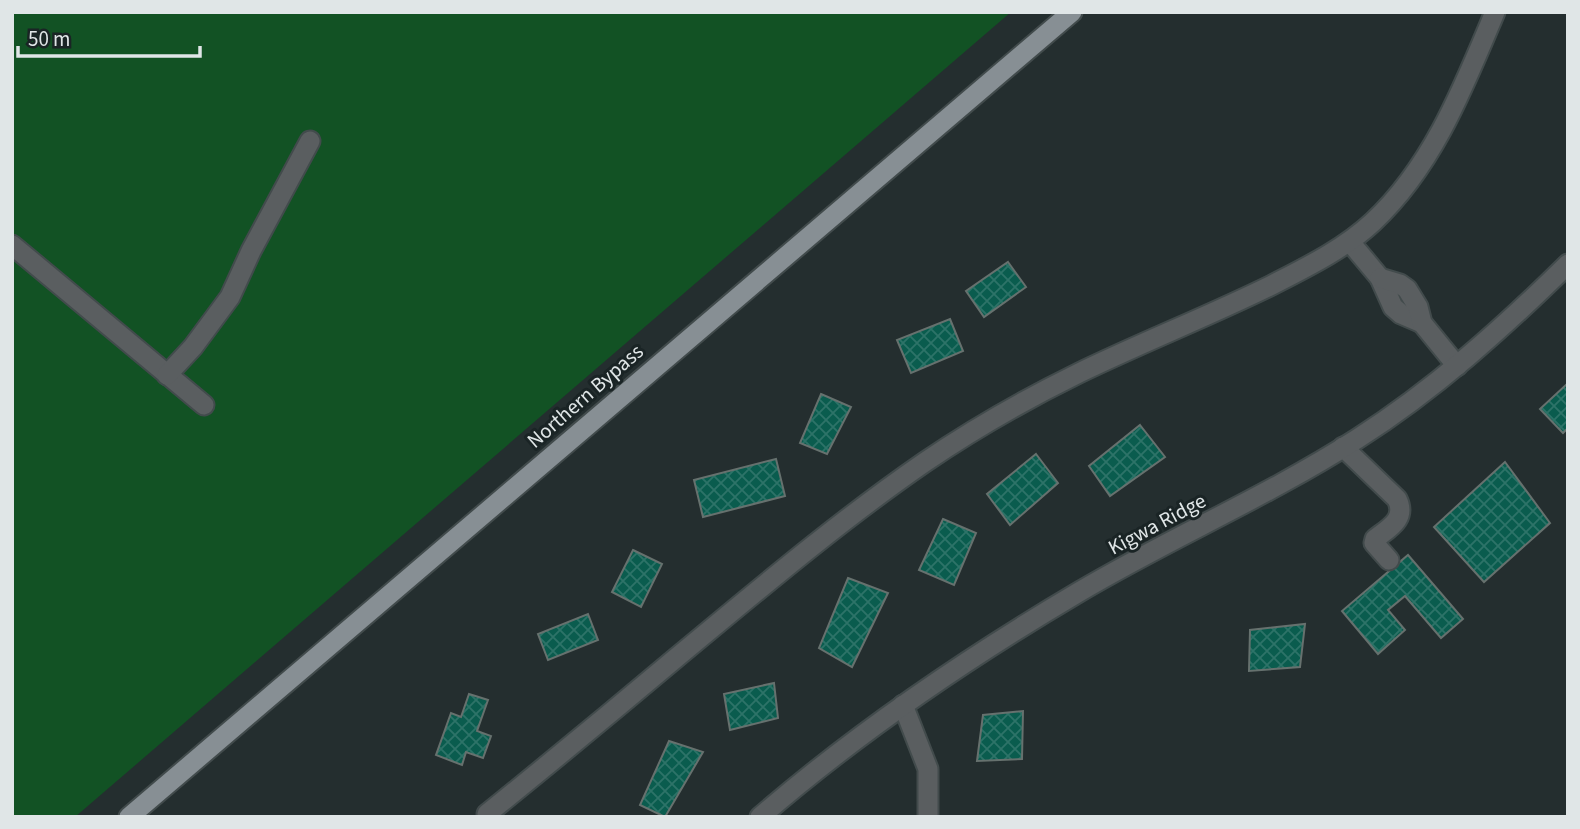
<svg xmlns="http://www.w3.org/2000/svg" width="1580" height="829" font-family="'Source Sans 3',sans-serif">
<defs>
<pattern id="building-cross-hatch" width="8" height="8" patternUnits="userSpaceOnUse" patternTransform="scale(1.75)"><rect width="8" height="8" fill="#0a5c4e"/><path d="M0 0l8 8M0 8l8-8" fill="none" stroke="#2d7368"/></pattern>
</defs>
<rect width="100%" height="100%" fill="#242e2f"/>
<path fill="#125224" d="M 12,12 L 1011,12 L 75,817 L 12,817 Z"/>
<g fill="url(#building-cross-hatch)" stroke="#66716e" stroke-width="2">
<path d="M 1008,262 L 1026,287 L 984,317 L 966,291 Z"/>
<path d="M 950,319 L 963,351 L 911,373 L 897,340 Z"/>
<path d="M 1568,383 L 1568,428 L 1563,433 L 1540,409 Z"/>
<path d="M 821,394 L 851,407 L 827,454 L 800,443 Z"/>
<path d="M 1140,425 L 1165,457 L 1110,496 L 1089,466 Z"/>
<path d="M 1036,454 L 1058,483 L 1010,525 L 987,494 Z"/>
<path d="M 776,459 L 785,496 L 703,517 L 694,480 Z"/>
<path d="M 1505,462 L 1550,523 L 1484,582 L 1434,527 Z"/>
<path d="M 943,519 L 976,533 L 954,585 L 919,570 Z"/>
<path d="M 633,550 L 662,564 L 641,607 L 612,592 Z"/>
<path d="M 1408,555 L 1463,619 L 1441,638 L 1405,596 L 1388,610 L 1405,630 L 1378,654 L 1342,611 Z"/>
<path d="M 848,578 L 888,593 L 852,667 L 819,648 Z"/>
<path d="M 588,614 L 598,640 L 548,660 L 538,634 Z"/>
<path d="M 1305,624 L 1300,667 L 1249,671 L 1250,630 Z"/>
<path d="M 774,683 L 778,718 L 730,730 L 724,694 Z"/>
<path d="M 469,694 L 488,700 L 477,731 L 491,736 L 483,758 L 466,752 L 462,765 L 436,755 L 451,713 L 461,717 Z"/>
<path d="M 1023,711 L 1022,759 L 977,761 L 983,715 Z"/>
<path d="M 669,741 L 703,752 L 665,817 L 640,805 Z"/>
</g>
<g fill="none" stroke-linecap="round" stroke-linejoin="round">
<g stroke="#424b4c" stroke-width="23">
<g id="minor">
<path d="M 1350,242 L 1380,278 L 1393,307 L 1401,314 L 1422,323"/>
<path d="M 12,245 L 204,405"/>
<path d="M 1380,278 L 1400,284 L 1407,289 L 1418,307 L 1422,323 L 1457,366"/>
<path d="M 167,375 L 193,347 L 230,297 L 251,251 L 310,141"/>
<path d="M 1343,447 L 1397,499 C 1407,519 1389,528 1375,539 L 1374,543 L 1389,560"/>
<path d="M 903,705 L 928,769 L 928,817"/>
<path d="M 487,814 C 550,763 613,711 676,658 C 757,591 838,522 925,462 C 975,428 1026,399 1079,373 C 1143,342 1209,316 1272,285 C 1307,267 1344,249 1373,222 C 1433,166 1464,86 1495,12"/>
<path d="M 760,817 C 857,733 969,657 1079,592 C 1170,538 1268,496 1357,439 C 1434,390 1503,328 1568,264"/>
</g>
</g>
<g stroke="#424b4c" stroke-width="23">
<path id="primary" d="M 129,817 L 1072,12"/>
</g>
<use href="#minor" stroke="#5a5e60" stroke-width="19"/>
<use href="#primary" stroke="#878f94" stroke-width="19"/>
</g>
<g text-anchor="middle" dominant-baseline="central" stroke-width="6" stroke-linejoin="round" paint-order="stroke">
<g font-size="21" fill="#e0e6e7" stroke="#1a2425">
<text transform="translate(585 396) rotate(-41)">Northern Bypass</text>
<text transform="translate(1157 524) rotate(-28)">Kigwa Ridge</text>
</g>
</g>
<rect width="1580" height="829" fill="none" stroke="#e0e6e7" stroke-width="28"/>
<path d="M18 46v10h182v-10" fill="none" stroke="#e0e6e7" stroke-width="3.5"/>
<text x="28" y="46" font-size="21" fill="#e0e6e7" stroke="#1a2425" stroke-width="5" paint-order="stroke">50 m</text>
</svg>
